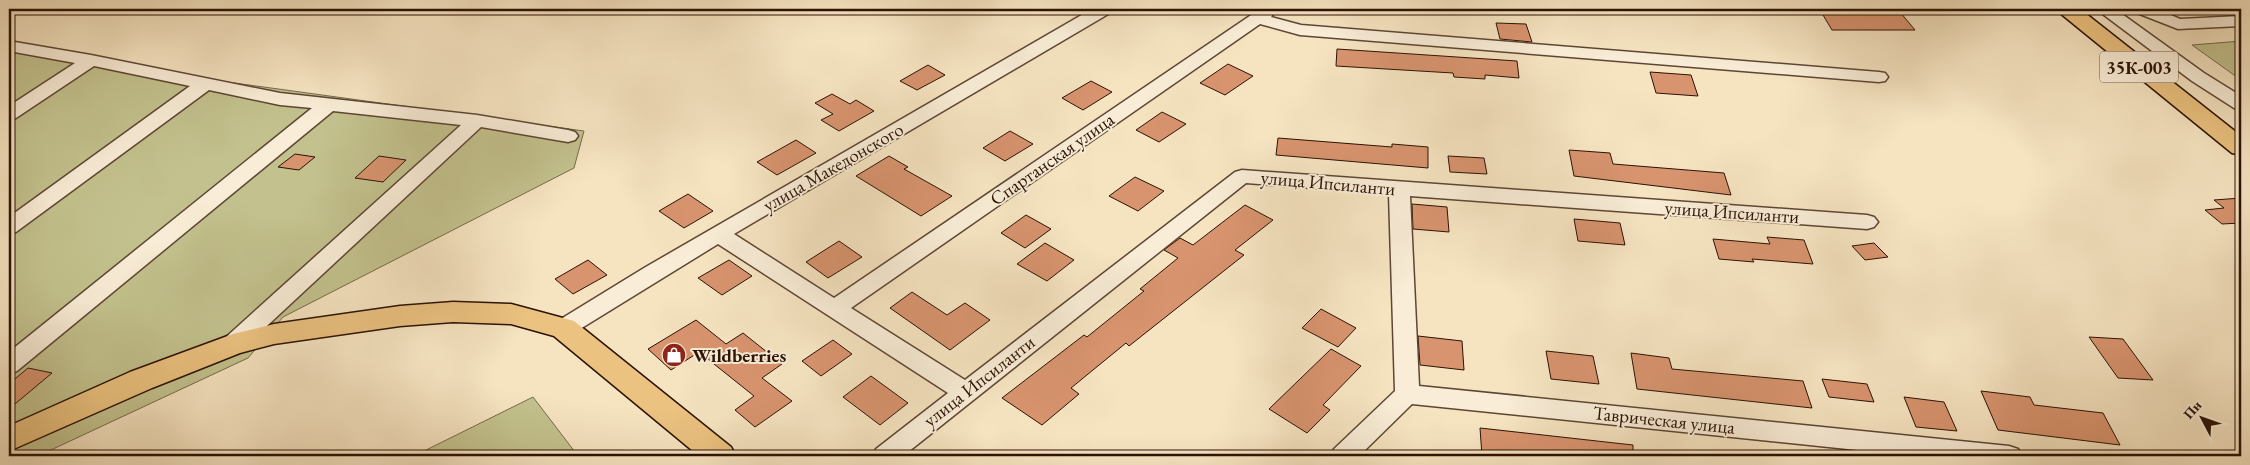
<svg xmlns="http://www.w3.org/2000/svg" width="2250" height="465" font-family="'EB Garamond',serif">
<rect width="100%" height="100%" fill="#f6e4c1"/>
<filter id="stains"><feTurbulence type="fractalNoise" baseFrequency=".004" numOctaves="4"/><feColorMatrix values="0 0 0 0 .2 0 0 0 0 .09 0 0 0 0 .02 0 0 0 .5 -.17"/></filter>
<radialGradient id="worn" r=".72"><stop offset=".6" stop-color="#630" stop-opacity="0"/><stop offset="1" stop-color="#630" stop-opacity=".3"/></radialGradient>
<g fill="#c3c28e" stroke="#776a4a">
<path d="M 2241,41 L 2241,80 L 2192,45 Z"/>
<path d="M 9,52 L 584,131 L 574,168 L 283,317 L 248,358 L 38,456 L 9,456 Z"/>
<path d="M 533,397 L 578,456 L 414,456 Z"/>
</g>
<g fill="#d8946f" stroke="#2b1205">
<path d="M 1820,10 L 1900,12 L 1915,30 L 1832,30 Z"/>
<path d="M 1496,23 L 1526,24 L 1532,42 L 1500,39 Z"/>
<path d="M 1337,49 L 1517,61 L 1519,78 L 1485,75 L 1485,79 L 1454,77 L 1453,73 L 1336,66 Z"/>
<path d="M 1228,64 L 1253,76 L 1225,95 L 1200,83 Z"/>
<path d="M 928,65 L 945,75 L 917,90 L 900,81 Z"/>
<path d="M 1650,72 L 1691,75 L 1698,96 L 1656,93 Z"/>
<path d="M 1091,81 L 1112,92 L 1083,110 L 1062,98 Z"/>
<path d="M 832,94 L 850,104 L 856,100 L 874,111 L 839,131 L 821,120 L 833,114 L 815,103 Z"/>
<path d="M 1162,112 L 1186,124 L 1159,142 L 1136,130 Z"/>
<path d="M 1010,131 L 1033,144 L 1005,161 L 983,148 Z"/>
<path d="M 1278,138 L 1392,147 L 1392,144 L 1428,147 L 1428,168 L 1276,155 Z"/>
<path d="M 796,140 L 816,153 L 777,175 L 757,162 Z"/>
<path d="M 1569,150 L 1610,153 L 1613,164 L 1724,173 L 1731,195 L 1574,176 Z"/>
<path d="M 295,154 L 315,157 L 299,170 L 278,167 Z"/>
<path d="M 379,156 L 406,160 L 383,182 L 355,178 Z"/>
<path d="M 889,156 L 908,167 L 904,169 L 952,196 L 921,216 L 856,176 Z"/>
<path d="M 1448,156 L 1484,158 L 1487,174 L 1450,172 Z"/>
<path d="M 1135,177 L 1164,191 L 1138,211 L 1109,196 Z"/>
<path d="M 688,194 L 713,211 L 684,228 L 659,211 Z"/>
<path d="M 2241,198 L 2241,223 L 2222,224 L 2205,210 L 2224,208 L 2214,200 Z"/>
<path d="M 1412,204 L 1447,207 L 1449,232 L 1413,229 Z"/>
<path d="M 1245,205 L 1273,220 L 1235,250 L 1244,255 L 1129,346 L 1126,343 L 1071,388 L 1079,394 L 1042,425 L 1002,398 L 1084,335 L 1087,337 L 1144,291 L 1140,289 L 1178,258 L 1164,250 L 1180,238 L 1193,245 Z"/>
<path d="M 1026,215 L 1051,229 L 1025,248 L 1001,233 Z"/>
<path d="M 1574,219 L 1620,223 L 1625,245 L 1578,241 Z"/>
<path d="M 1767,237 L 1804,240 L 1813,264 L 1752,259 L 1754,262 L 1719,259 L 1713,239 L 1770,244 Z"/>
<path d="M 839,241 L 862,257 L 828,278 L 806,262 Z"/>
<path d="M 1045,243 L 1074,260 L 1047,281 L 1017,264 Z"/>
<path d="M 1874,243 L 1888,257 L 1865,260 L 1852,246 Z"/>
<path d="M 588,260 L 607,275 L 573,294 L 555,279 Z"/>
<path d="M 729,260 L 752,276 L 722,295 L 698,278 Z"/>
<path d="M 912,292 L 947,315 L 965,303 L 990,320 L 950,350 L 890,308 Z"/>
<path d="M 1321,309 L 1356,328 L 1338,347 L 1302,328 Z"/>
<path d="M 696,320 L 726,344 L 743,333 L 782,364 L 762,378 L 792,401 L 755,427 L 735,410 L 754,396 L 699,352 L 671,370 L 648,349 Z"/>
<path d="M 1418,336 L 1462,341 L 1464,370 L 1420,365 Z"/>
<path d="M 2089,337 L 2123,339 L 2153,380 L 2118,378 Z"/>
<path d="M 833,340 L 852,354 L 821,376 L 802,361 Z"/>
<path d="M 1331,349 L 1361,366 L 1323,405 L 1330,410 L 1307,433 L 1269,409 Z"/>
<path d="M 1546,351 L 1593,356 L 1599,384 L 1551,379 Z"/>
<path d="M 1631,353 L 1669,358 L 1672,369 L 1803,381 L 1812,408 L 1637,389 Z"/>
<path d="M 28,368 L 52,373 L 9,409 L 9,384 Z"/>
<path d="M 871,376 L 908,403 L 880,425 L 843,397 Z"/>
<path d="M 1822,379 L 1867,384 L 1874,402 L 1829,397 Z"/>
<path d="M 1981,391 L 2030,397 L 2034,405 L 2103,413 L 2120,445 L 1998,430 Z"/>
<path d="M 1904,397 L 1944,402 L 1957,431 L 1916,427 Z"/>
<path d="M 1480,428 L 1633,445 L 1633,456 L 1482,456 Z"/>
</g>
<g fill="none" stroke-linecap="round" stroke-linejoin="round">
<g stroke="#5e4634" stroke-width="3">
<g id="minor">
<path d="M 1092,9 L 1112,9 L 1110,13 L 734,234 L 834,298 L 1260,9 L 1277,9 L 1271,17 L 1301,25 L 1879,72 L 1885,73 L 1888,77 L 1885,81 L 1879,82 L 1300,35 L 1260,24 L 851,308 L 965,380 L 1235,172 L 1242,170 L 1867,215 L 1874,217 L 1878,222 L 1874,227 L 1867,229 L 1410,196 L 1419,386 L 2009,446 L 2018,449 L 2022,456 L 1915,456 L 1412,404 L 1359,456 L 1330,456 L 1334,449 L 1395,391 L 1389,194 L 1246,183 L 903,456 L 872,456 L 876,449 L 948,393 L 718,244 L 572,334 L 564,336 L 556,334 L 552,328 L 556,322 L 644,268 Z"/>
<path d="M 2096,9 L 2115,9 L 2204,73 L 2241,96 L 2241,110 L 2234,108 L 2192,81 Z"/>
<path d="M 2135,9 L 2157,9 L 2180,19 L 2241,16 L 2241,26 L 2178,29 L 2137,13 Z"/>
<path d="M 9,41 L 91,55 L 280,93 L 477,115 L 568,130 L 575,132 L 578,136 L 575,140 L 568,142 L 481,127 L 241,350 L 233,352 L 225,350 L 221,344 L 225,338 L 461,125 L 333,111 L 17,371 L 9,374 L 9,352 L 312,108 L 280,105 L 209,90 L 16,232 L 9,234 L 9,217 L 190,86 L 94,66 L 16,118 L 9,120 L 9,106 L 75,63 L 9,51 Z"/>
</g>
</g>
<g stroke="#2b1205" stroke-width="3">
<g id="major">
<path d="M 2057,9 L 2080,9 L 2241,136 L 2241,155 L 2232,153 L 2060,13 Z"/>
<path d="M 453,302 L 511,304 L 574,321 L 731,447 L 736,456 L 699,456 L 554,336 L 511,324 L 453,322 L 400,326 L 274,344 L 240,353 L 152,388 L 9,451 L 9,426 L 130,372 L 233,334 L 274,324 L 400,306 Z"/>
</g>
</g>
<use href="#minor" fill="#f9edd7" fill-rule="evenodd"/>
<use href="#major" fill="#ebc280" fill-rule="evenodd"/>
</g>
<defs>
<g id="shop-disc" transform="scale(1.25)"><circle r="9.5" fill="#8f2418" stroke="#f9edd7"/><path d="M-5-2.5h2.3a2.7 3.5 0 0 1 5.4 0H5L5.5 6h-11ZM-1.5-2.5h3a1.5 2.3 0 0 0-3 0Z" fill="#fff"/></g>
</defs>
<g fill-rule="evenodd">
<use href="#shop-disc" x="674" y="355"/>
</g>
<g text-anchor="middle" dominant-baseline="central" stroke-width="4" stroke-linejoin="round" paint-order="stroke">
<rect fill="#f9edd7" stroke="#695444" stroke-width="1" x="2100" y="51.5" width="78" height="31" rx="4"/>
<g font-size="18" font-weight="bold" fill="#2b1205">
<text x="2139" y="67">35К-003</text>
</g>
<g font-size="19" fill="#2b1205" stroke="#f9edd7">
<text transform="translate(1052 159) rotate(-35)">Спартанская улица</text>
<text transform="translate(833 167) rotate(-30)">улица Македонского</text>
<text transform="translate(1328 183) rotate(5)">улица Ипсиланти</text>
<text transform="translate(1732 212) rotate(4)">улица Ипсиланти</text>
<text transform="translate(979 381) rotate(-38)">улица Ипсиланти</text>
<text transform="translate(1664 420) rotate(6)">Таврическая улица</text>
</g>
<g font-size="19" font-weight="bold" fill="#2b1205" stroke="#f9edd7" text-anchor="start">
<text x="692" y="355">Wildberries</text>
</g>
</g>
<rect width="2250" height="465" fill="none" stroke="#f6e4c1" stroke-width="30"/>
<rect x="10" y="10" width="2230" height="445" fill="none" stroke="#2b1205" stroke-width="2.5"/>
<rect x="15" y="15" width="2220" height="435" fill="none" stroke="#2b1205"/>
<g transform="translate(2202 418) rotate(311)" stroke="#f9edd7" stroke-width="4" paint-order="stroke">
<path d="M0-4L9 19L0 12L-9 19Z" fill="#2b1205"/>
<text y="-8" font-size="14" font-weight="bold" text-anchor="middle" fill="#2b1205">Пн</text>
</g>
<rect width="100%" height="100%" filter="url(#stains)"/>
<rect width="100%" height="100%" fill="url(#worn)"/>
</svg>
